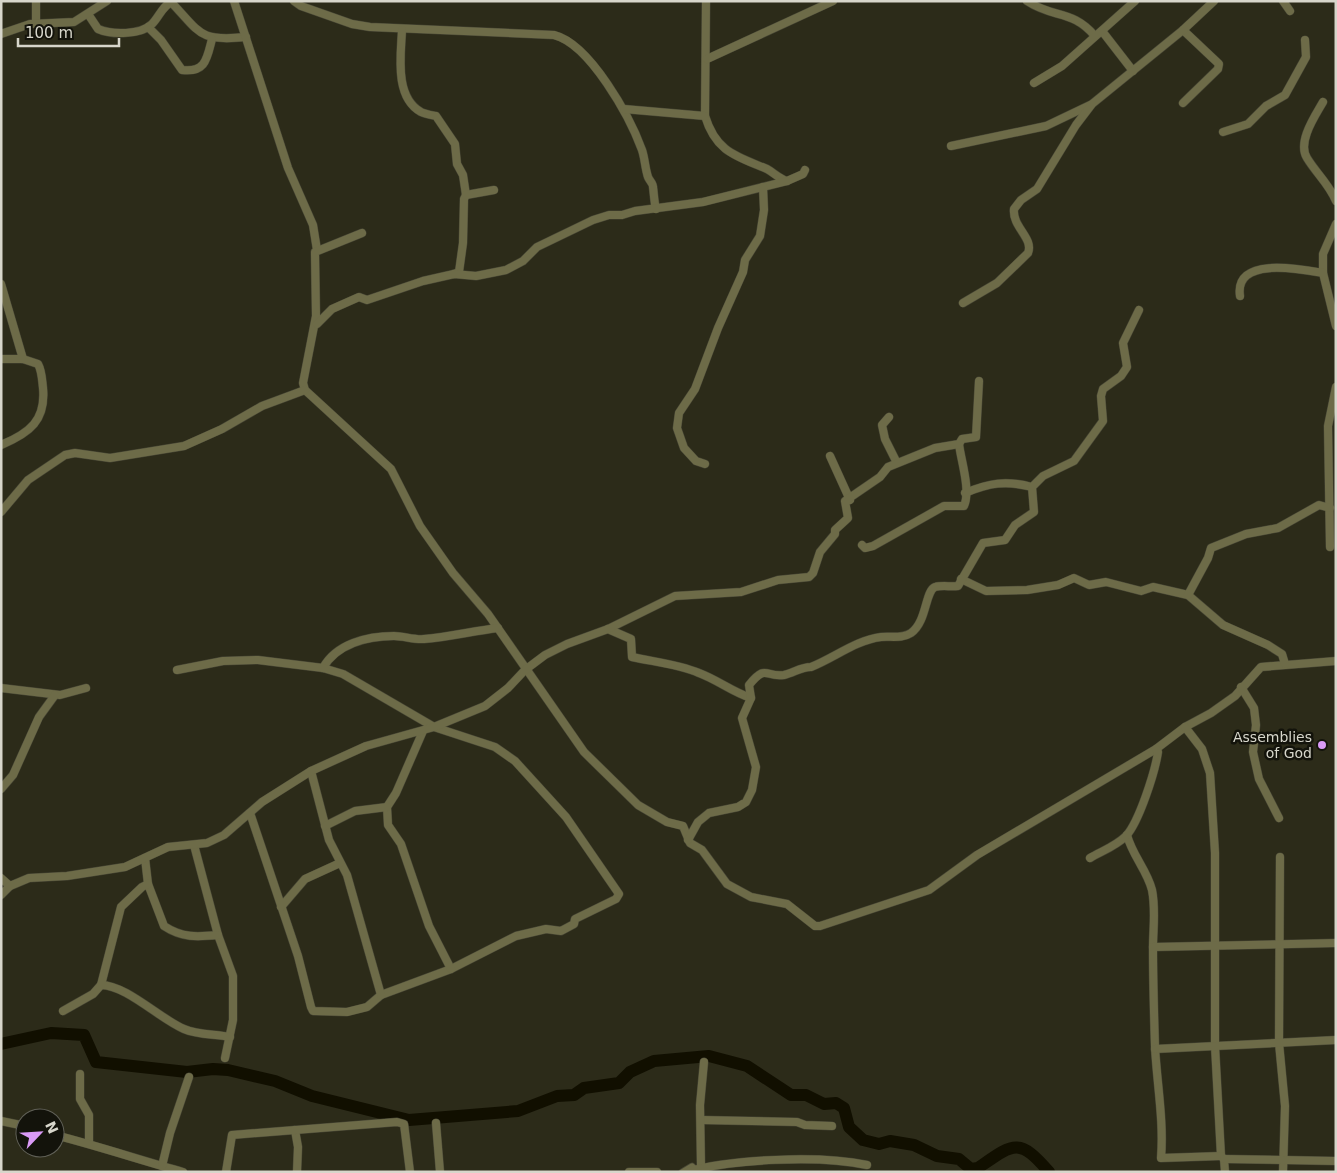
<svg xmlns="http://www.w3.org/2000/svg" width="1337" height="1173" font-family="'DejaVu Sans',sans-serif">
<rect width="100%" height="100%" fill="#2c2b19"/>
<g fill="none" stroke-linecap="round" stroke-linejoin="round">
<path stroke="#110f00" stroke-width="12" d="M 1,1044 L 51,1033 L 84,1035 L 96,1062 L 187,1072 L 213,1069 L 228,1070 L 275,1081 L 312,1096 L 409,1120 L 518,1111 L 557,1096 L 574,1095 L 584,1088 L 619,1083 L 630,1072 L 654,1061 L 709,1056 L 747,1066 L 791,1095 L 806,1095 L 824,1104 L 836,1103 L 844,1108 L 849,1127 L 863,1140 L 879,1144 L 890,1141 L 914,1145 L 937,1156 L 959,1159 L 971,1169 L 978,1168 C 1014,1143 1019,1137 1049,1172"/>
<g stroke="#474635" stroke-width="7">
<path id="pedestrian" d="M 682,1172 L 692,1166 L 698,1172"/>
</g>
<g stroke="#474635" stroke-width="9">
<g id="minor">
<path d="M 36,1 L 36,23"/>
<path d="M 170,1 C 201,33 198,42 246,37"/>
<path d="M 234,1 L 288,168 L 313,225 L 317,250"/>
<path d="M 294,1 L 301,6 L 352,24 L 370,27 L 554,35 C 590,44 630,117 642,150 C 645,159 645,168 648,177 C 649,180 653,183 653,187 C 654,194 654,201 656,209"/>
<path d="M 706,1 L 705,116 C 716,152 736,156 767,169 C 774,173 780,179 787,181"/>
<path d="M 1027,1 C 1054,19 1072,9 1095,36"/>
<path d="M 1283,1 L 1290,11"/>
<path d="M 88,14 L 98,29 C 112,35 141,35 152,24 C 160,16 162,6 173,1"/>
<path d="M 148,27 L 161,40 L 182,70 C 206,73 207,58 212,39"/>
<path d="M 402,30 C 401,54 394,97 421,112 C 425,114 431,115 436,116 L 455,144 L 457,164 L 463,175 L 466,195"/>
<path d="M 1102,31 L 1133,71"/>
<path d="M 1,34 L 30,24 L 74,22 L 107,1"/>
<path d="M 707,59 L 833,1"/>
<path d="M 1034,83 L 1062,66 L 1135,1"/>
<path d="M 1323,102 C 1315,116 1297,142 1307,158 C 1316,173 1329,184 1336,201"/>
<path d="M 1183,103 L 1218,69 L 1219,64 L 1183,30"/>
<path d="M 624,109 L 705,116"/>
<path d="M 1223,132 L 1248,124 L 1266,106 L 1285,95 L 1306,57 L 1305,40"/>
<path d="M 951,146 L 1046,126 L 1090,105"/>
<path d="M 1336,224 L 1323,254 L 1323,273 L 1336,326"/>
<path d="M 362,233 L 315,252 L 316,316 L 303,383 L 305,390 L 391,469 L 420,526 L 453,573 L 488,614 L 584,752 L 638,805 L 667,822 L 683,826 L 690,843 L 702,850 L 727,884 L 751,897 L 787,904 L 815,926 L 820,926 L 929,890 L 977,855 L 1156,749 L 1185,727 L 1211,713 L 1235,696 L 1261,667 L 1336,661"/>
<path d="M 454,274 L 459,272 L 463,243 L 464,199 L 466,195 L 494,190"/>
<path d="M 1,284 L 23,359"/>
<path d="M 1240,296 C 1234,256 1300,269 1323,273"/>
<path d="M 963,303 L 997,283 L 1028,253 C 1034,238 1012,227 1014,209 L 1021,200 L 1037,189 L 1076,125 L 1092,104 L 1183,30 L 1214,1"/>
<path d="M 317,324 L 332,309 L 359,297 L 367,300 L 423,281 L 454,274 L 476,276 L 506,270 L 523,261 L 537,247 L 593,220 L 609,215 L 622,215 L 635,211 L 703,202 L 787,181 L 803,174 L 805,170"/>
<path d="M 1,359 L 23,359 L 38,364 C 42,371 42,380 43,388 C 46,420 30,433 1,445"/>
<path d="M 889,417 L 882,425 L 885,439 L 897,463"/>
<path d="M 830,456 L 850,500"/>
<path d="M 705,464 L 696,461 L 684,448 L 677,428 L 679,413 L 695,389 L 718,328 L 743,272 L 745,260 L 760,236 L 764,210 L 763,187"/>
<path d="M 965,493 C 989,483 1006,480 1032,487"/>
<path d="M 1,512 L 28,480 L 65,455 L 75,453 L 110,458 L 184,446 L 222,429 L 262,406 L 305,390"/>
<path d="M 862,545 L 865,548 L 873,546 L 944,506 L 964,506 C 971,490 961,461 959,444"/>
<path d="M 1330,547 L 1328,426 L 1336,387"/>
<path d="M 961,579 L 986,591 L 1027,590 L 1058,585 L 1074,578 L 1089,585 L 1106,582 L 1141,591 L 1153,587 L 1188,595 L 1223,625 L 1268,645 L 1282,654 L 1285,664"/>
<path d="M 1188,595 L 1208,558 L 1211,548 L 1246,534 L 1278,528 L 1319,505 L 1330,508"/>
<path d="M 608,629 L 631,639 L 632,657 C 655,662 678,664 699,673 C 718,680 732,692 751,698"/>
<path d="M 323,668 C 336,644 367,636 394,636 C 404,636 414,640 424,639 C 449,637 473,631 498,628"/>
<path d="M 177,670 L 223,661 L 258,660 L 323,668 L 343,674 L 434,727 L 495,747 L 515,761 L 566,817 L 619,894 L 616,899 L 575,919 L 574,924 L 561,931 L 546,929 L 516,936 L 451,969 L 381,995 L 367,1007 L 347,1012 L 313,1011 L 311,1007 L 298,956 L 250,813"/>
<path d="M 1241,687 L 1254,708 L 1256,725 L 1253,752 L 1259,779 L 1279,818"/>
<path d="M 1,688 L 60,695 L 86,688"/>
<path d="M 1185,727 L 1202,749 L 1210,773 L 1215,853 L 1215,1046 L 1221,1156 L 1224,1159 L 1225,1172"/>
<path d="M 423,731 L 396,793 L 387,807 L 388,825 L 401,844 L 429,926 L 451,969"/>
<path d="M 311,771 L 329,840 L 347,875 L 381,995"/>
<path d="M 1,789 L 13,775 L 39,717 L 55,695"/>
<path d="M 325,826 L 355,811 L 387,807"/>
<path d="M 1127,835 C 1132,855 1147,870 1152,890 C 1156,910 1153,928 1153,948 C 1153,981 1154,1014 1155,1047 C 1157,1084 1164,1121 1161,1158 L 1221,1156"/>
<path d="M 688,840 L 698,822 L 709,813 L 738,807 L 746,802 L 752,790 L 756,767 L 742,718 L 751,698 L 749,685 C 767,663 765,678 784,675 C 794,673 800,667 811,667 C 834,658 856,640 881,637 C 891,636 902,639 911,633 C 927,622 925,591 935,587 C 942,585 951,587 958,586 L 983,543 L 1005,540 L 1015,525 L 1034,512 L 1032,487 L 1043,476 L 1074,461 L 1103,421 L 1101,396 L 1103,389 L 1121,376 L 1127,367 L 1123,343 L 1139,310"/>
<path d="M 194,845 L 218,935 L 233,976 L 233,1020 L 225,1058"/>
<path d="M 1280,857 L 1279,1043 L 1285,1106 L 1283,1172"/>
<path d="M 145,858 L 148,884 L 164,926 C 182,938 197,937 218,935"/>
<path d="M 1090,858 C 1102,851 1116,846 1126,836 C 1139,822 1155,772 1158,752 L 1156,749"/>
<path d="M 1,878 L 10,886"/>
<path d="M 1,895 L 10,886 L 29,878 L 67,876 L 125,867 L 168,847 L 207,843 L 224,835 L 262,802 L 311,771 L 366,746 L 434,727 L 485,706 L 508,688 L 525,670 L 545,655 L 567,644 L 608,629 L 675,596 L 741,592 L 778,580 L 809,577 L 813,573 L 820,552 L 835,534 L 835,530 L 848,518 L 845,501 L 880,477 L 888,467 L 935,448 L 959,444 L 962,439 L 976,437 L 979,381"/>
<path d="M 281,907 L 305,879 L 340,863"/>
<path d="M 1153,947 L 1336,943"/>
<path d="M 101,985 C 126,985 160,1019 184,1029 C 198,1035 215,1034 230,1037"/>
<path d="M 63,1011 L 93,994 L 101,985 L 121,907 L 142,887 L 148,884"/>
<path d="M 1155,1049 L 1336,1040"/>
<path d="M 80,1074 L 80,1099 L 89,1115 L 89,1143"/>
<path d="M 701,1120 L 797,1122 L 805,1125 L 832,1126"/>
<path d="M 1,1121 L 25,1126"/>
<path d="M 436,1123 L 440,1172"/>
<path d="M 295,1130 L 298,1147 L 297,1172"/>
<path d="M 55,1135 C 98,1146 140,1160 183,1172"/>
<path d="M 1224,1159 L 1336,1161"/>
<path d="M 162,1166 L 170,1133 L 189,1077"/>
<path d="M 701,1167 L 700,1105 L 704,1062"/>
<path d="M 226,1172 L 232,1135 L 397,1122 L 404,1124 L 410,1172"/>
<path d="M 629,1172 L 657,1172"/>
<path d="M 686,1172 C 732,1159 819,1155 867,1165"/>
</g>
</g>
<use href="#pedestrian" stroke="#6d6b48" stroke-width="5.5"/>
<use href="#minor" stroke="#6d6b48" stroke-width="8"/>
</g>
<circle fill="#da9af6" stroke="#13130b" stroke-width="2" cx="1322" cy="745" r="5"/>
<g text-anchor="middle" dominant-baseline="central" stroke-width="5" stroke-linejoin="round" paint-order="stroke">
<g font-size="14" fill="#d7d6cb" stroke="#13130b" text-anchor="end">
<text x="1312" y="737">Assemblies<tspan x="1312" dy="16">of God</tspan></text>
</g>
</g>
<rect width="1337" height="1173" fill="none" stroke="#d7d6cb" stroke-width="5"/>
<g transform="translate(40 1133) rotate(65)"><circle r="24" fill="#13130b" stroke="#616158"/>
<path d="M0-4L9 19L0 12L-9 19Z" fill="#da9af6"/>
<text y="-8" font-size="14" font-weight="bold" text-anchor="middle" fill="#d7d6cb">N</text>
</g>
<path d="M18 38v8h101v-8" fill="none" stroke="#d7d6cb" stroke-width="2.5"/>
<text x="25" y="38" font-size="15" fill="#d7d6cb" stroke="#13130b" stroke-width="4" paint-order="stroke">100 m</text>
</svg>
